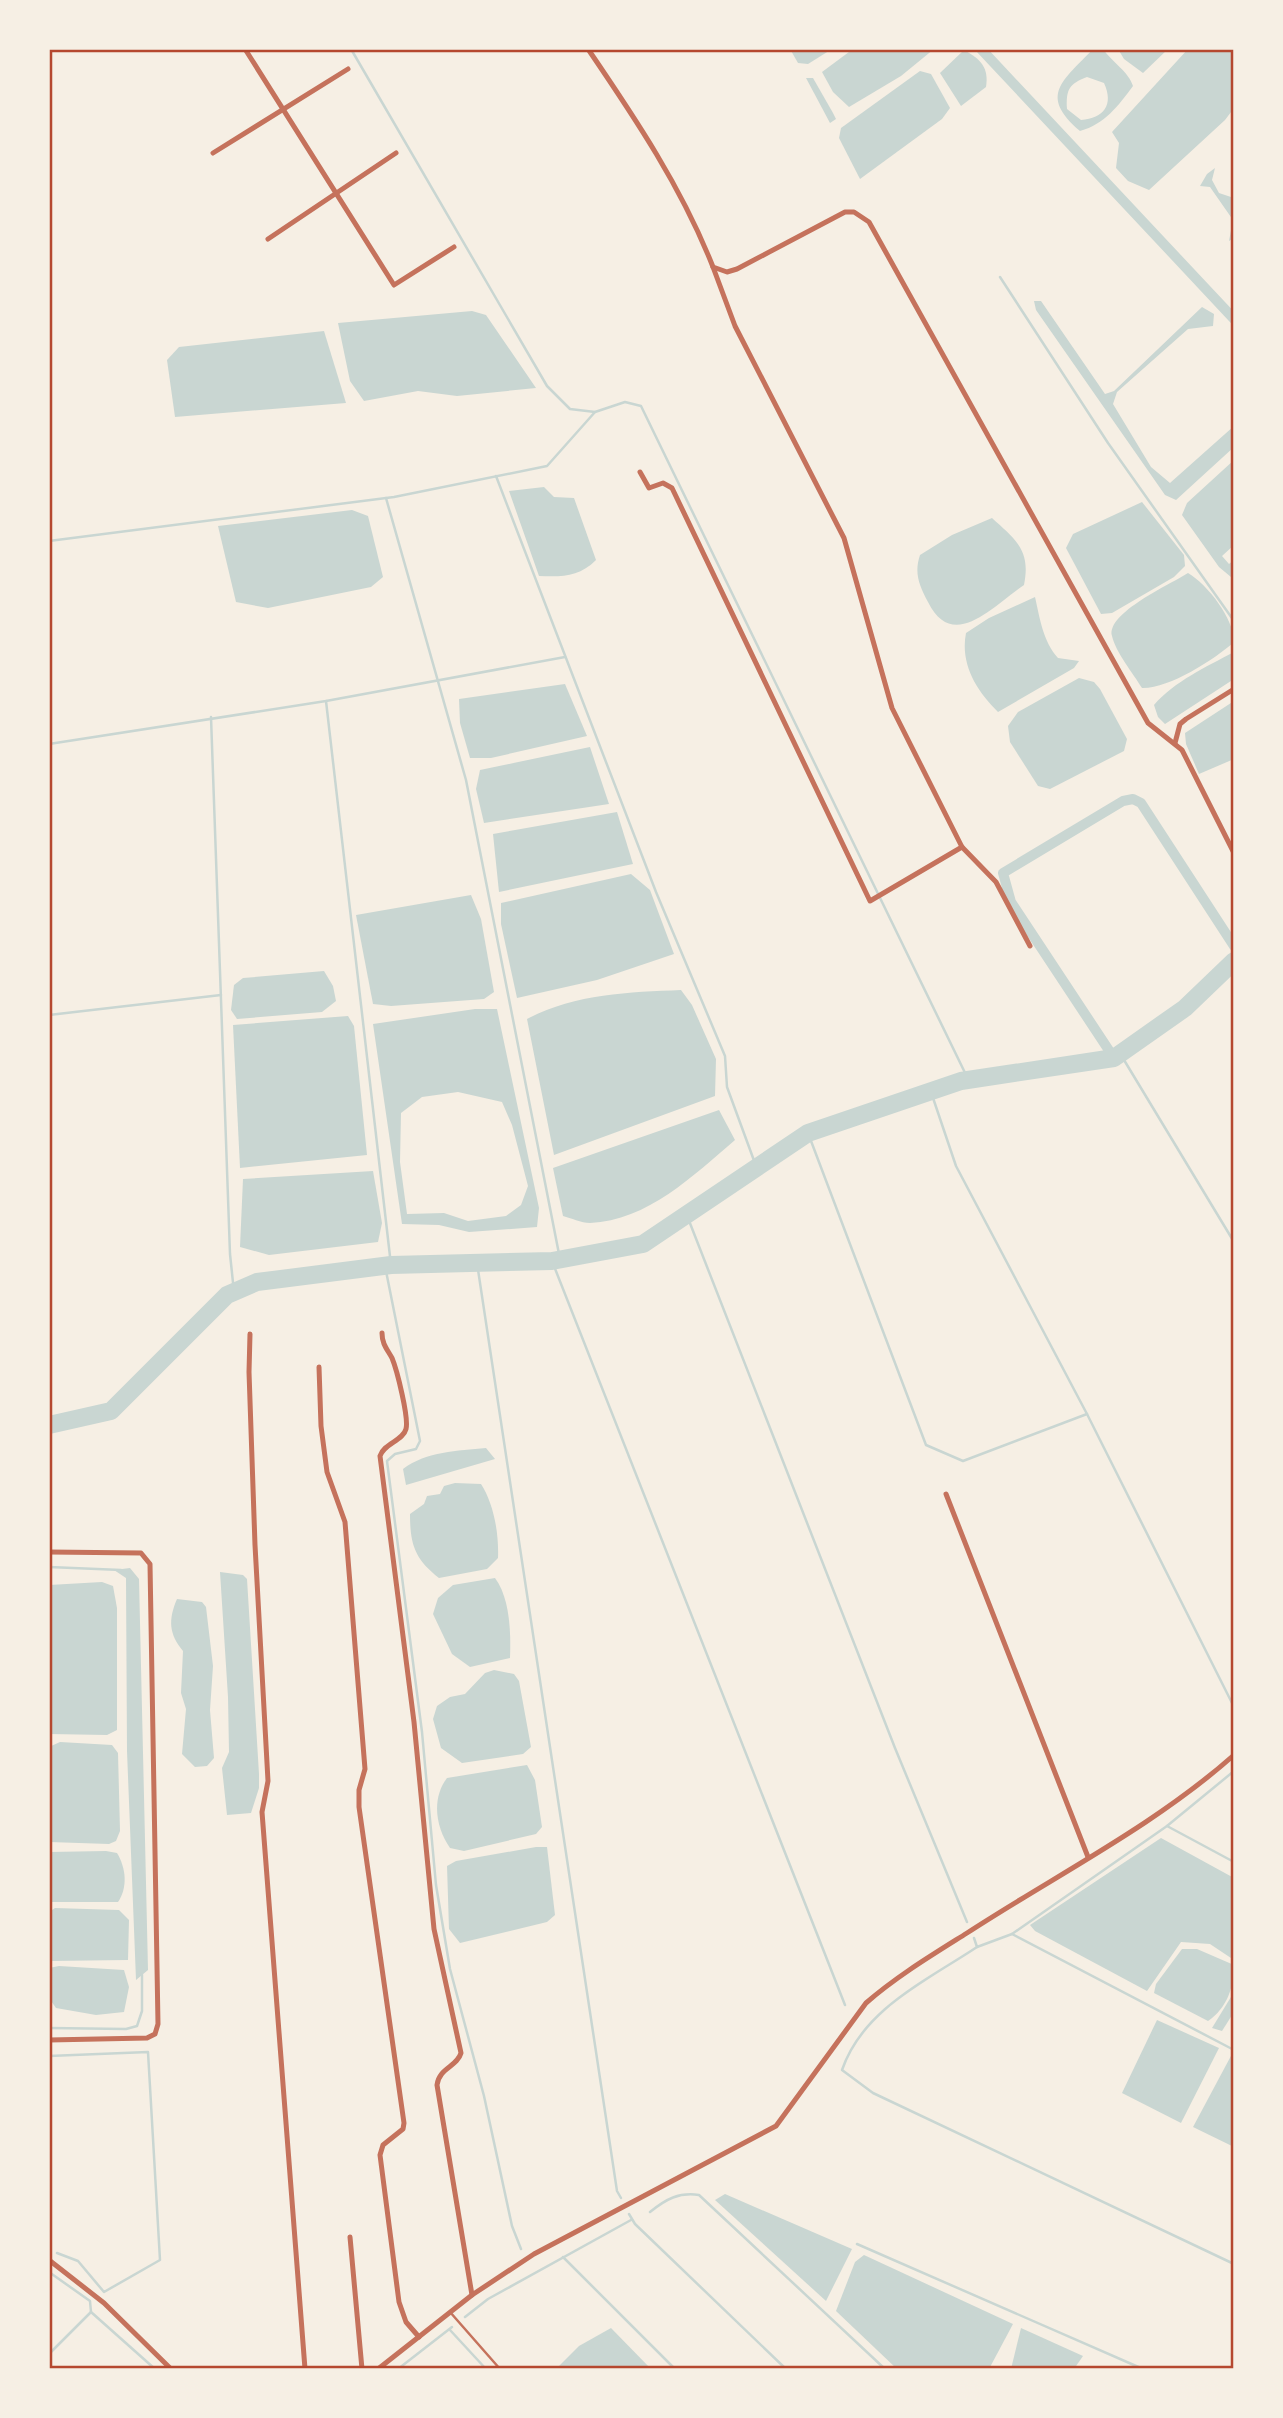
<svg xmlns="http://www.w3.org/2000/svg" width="1283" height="2418" font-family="Poppins,sans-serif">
<rect width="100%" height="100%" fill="#f6efe4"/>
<g fill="#c9d6d2" fill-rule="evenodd">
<path d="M 790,49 L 832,49 L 808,64 L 798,63 Z"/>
<path d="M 853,49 L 934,49 L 901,76 L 849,107 L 833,92 L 822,72 Z"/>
<path d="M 1093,49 L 1103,49 C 1112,62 1129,72 1133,86 C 1118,106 1105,124 1080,131 C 1038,95 1063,81 1093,49 ZM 1087,77 L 1104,83 C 1114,105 1104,118 1081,120 L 1067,109 C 1066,89 1069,84 1087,77 Z"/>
<path d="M 1118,49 L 1168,49 L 1143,73 L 1124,59 Z"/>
<path d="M 1188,49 L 1230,49 L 1234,52 L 1234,108 L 1225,120 L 1149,190 L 1128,181 L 1116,168 L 1119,143 L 1112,132 Z"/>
<path d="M 964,50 C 981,59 989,68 986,87 L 961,106 L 940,73 Z"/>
<path d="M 920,71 L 931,74 L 950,108 L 942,119 L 860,179 L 839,138 L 841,128 Z"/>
<path d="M 806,78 L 813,78 L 833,113 L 836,119 L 830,123 Z"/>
<path d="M 1215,168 L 1212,180 L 1219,193 L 1234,198 L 1234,238 L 1229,241 L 1233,220 L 1210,187 L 1200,186 L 1207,174 Z"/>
<path d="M 1034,301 L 1041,301 L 1105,394 L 1114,391 L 1202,307 L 1214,314 L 1213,326 L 1188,329 L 1117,392 L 1113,404 L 1151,467 L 1170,483 L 1234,426 L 1234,447 L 1176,500 L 1165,495 L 1036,310 Z"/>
<path d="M 472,311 L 486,315 L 536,388 L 457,396 L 418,391 L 364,401 L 350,381 L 338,323 Z"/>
<path d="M 324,331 L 346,403 L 175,417 L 167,360 L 179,347 Z"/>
<path d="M 1234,460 L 1234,545 L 1222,556 L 1229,564 L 1234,560 L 1231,577 L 1219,567 L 1182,515 L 1187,503 Z"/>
<path d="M 544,487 L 554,497 L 574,498 L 596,560 C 579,577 562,577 539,576 L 509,491 Z"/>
<path d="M 1142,502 L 1184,555 L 1185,566 L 1174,577 L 1112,613 L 1101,614 L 1066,548 L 1073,534 Z"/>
<path d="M 352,510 L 368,516 L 383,577 L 371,587 L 268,608 L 236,602 L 218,526 Z"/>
<path d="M 992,518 C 1016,540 1031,550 1024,585 C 994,605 953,653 928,602 C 919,585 914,573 920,555 L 952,535 Z"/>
<path d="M 1188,573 C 1208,585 1234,619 1234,642 C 1214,660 1168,689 1142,688 C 1133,673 1116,653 1112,636 C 1106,613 1171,584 1188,573 Z"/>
<path d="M 1035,597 C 1040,619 1043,641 1058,658 L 1079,661 L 1074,668 L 998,712 C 976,690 960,664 966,633 L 989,618 Z"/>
<path d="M 1234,652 L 1234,679 L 1165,724 L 1158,717 L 1154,705 C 1175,681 1206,667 1234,652 Z"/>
<path d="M 1079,678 L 1094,682 L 1100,689 L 1127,739 L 1124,751 L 1050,789 L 1038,786 L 1010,742 L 1008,726 L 1018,712 Z"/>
<path d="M 565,684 L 587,736 L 491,758 L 470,758 L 460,723 L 459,699 Z"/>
<path d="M 1234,701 L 1234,759 L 1199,774 L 1186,744 L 1185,733 Z"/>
<path d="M 590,747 L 609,804 L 484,823 L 476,789 L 480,770 Z"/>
<path d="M 617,812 L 633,864 L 499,892 L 493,834 Z"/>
<path d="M 631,874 L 650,890 L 674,954 L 597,980 L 517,998 L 501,924 L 501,903 Z"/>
<path d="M 471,895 L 481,919 L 494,992 L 484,999 L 391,1006 L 373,1004 L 356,915 Z"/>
<path d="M 324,971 L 333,986 L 336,1001 L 322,1012 L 237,1019 L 231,1010 L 234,985 L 243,978 Z"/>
<path d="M 681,990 L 692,1005 L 716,1059 L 715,1096 L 554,1155 L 527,1019 C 574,994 629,992 681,990 Z"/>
<path d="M 475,1009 L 497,1009 L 539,1208 L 537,1227 L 469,1232 L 439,1225 L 402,1224 L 373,1024 ZM 458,1092 L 502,1102 L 512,1125 L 528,1186 L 521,1205 L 506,1216 L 468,1221 L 444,1213 L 407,1214 L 400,1162 L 401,1113 L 422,1097 Z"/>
<path d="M 348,1016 L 354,1026 L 367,1155 L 240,1168 L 233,1025 Z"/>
<path d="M 719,1110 L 735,1140 C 694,1175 647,1221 590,1223 C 581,1223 571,1218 563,1216 L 553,1168 Z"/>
<path d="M 373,1171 L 382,1223 L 378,1242 L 269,1255 L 240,1247 L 243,1179 Z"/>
<path d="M 486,1448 L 495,1459 L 406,1485 L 403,1469 C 427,1451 457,1451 486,1448 Z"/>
<path d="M 455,1483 L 481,1484 C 494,1504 499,1534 498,1558 L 487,1569 L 439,1578 C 415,1559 410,1545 410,1514 L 424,1504 L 427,1496 L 440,1494 L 444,1486 Z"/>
<path d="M 130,1568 L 139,1579 L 148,1970 L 136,1980 L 127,1751 L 126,1578 L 114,1570 Z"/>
<path d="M 220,1572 L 243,1575 L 247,1579 L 259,1774 L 259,1788 L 251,1813 L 227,1815 L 222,1768 L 229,1752 L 228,1697 Z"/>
<path d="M 495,1578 C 510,1598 511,1633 510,1658 L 470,1667 L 452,1654 L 433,1614 L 438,1598 L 453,1585 Z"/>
<path d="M 102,1582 L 113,1586 L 117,1608 L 117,1730 L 107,1735 L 49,1734 L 49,1585 Z"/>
<path d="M 177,1599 L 202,1602 L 206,1607 L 213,1666 L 210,1710 L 214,1758 L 207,1766 L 195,1767 L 182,1754 L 186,1709 L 181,1693 L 183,1651 C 169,1634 168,1620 177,1599 Z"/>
<path d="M 494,1670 L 514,1674 L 519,1681 L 531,1747 L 523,1754 L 462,1763 L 441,1748 L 433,1719 L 437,1706 L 450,1697 L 465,1694 L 485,1673 Z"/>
<path d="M 60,1742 L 112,1745 L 118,1753 L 120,1831 L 116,1841 L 109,1844 L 49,1842 L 49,1747 Z"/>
<path d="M 527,1765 L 535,1780 L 542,1827 L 536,1834 L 464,1851 L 450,1848 C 436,1828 431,1799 447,1778 Z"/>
<path d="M 1161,1838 L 1234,1878 L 1234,1960 L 1210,1944 L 1181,1942 L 1147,1991 L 1035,1931 L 1030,1925 Z"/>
<path d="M 536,1847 L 547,1847 L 555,1915 L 547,1922 L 460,1943 L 449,1929 L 447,1866 L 456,1861 Z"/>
<path d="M 106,1851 L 117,1853 C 126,1868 128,1887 118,1902 L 49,1902 L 49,1852 Z"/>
<path d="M 55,1908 L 119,1910 L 129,1920 L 128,1960 L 49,1961 L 49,1912 Z"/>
<path d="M 1182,1949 L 1197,1949 L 1234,1965 C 1234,1987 1227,2008 1208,2021 L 1154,1993 L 1156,1984 Z"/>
<path d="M 59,1966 L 124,1970 L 129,1987 L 124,2012 L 96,2015 L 56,2008 L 49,1998 L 49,1968 Z"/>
<path d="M 1234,1992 L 1234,2012 L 1222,2031 L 1212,2028 Z"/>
<path d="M 1157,2020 L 1219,2048 L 1181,2123 L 1122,2093 Z"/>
<path d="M 1232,2054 L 1234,2055 L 1234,2147 L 1193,2127 Z"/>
<path d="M 725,2194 L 852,2249 L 826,2301 L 715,2200 Z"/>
<path d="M 864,2255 L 1013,2324 L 989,2369 L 897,2369 L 836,2311 L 855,2262 Z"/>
<path d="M 611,2328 L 651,2369 L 556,2369 L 579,2346 Z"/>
<path d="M 1021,2328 L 1083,2356 L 1074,2369 L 1011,2369 Z"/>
</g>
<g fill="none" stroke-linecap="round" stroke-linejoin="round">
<g stroke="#c9d6d2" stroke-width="2.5">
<path d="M 351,49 L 547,386 L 570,409 L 595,412"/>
<path d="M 1000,277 L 1108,443 L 1234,621"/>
<path d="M 496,476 L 656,892 L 725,1056 L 727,1087 L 756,1166"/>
<path d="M 386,498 L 466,780 L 560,1259"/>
<path d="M 49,541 L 394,497 L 547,466 L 595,412 L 625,402 L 641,406 L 969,1081"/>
<path d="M 326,701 L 391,1265"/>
<path d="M 211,717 L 230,1254 L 234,1292"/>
<path d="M 49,744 L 326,701 L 565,657"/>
<path d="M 49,1015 L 221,995"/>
<path d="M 1121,1055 L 1234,1242"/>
<path d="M 931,1092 L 956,1166 L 1087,1414 L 1234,1707"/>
<path d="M 808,1133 L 926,1445 L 963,1461 L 1087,1414"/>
<path d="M 686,1213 L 895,1748 L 967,1922"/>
<path d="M 552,1261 L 845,2005"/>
<path d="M 477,1263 L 617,2191 L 621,2198"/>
<path d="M 385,1266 L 420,1441 L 416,1449 L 395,1454 L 387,1461 L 422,1732 L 436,1885 L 450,1969 L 484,2096 L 512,2226 L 521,2249"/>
<path d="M 49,1567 L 121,1570"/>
<path d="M 1167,1826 L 1234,1862"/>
<path d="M 1012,1934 L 1167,1826 L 1234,1771"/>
<path d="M 974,1938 L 977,1947 L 1012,1934 L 1234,2050"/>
<path d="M 977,1947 C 926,1981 863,2009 842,2070 L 873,2093 L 1234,2264"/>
<path d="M 49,2028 L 126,2029 L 137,2026 L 142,2011 L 142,1975"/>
<path d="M 49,2056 L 148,2052 L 160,2260 L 104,2292 L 78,2261 L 57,2253"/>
<path d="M 650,2212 C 666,2199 679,2192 699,2195 L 885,2369"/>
<path d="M 629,2214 L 635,2224 L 786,2369"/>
<path d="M 857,2244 L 1143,2369"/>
<path d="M 563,2257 L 675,2369"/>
<path d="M 49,2272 L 90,2301 L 91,2312 L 155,2369"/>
<path d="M 465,2317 L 488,2299 L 631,2220"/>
<path d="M 450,2330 L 486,2369"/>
<path d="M 49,2354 L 91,2312"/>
<path d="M 398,2369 L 452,2327"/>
</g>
<g stroke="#c9d6d2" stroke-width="10">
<path d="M 981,49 L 1234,319"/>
<path d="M 1114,1058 L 1011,902 L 1003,873 L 1123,801 L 1133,799 L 1141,803 L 1234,946"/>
</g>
<path stroke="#c9d6d2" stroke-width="18" d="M 49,1425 L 111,1411 L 227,1295 L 257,1282 L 391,1265 L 552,1261 L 643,1244 L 808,1133 L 961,1081 L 1114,1058 L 1185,1008 L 1234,961"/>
<path stroke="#c5725c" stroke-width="2.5" d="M 450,2312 L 500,2369"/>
<g stroke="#c5725c" stroke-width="5">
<path d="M 245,49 L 394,285 L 454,247"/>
<path d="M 588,49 C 635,118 682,188 713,267 L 727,272 L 737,269 L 845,212 L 854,212 L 869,222 L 1148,723 L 1182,750 L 1234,853"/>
<path d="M 213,153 L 348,69"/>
<path d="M 268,239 L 396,153"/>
<path d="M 713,267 L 735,326 L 844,538 L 892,708 L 962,847 L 996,882 L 1030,946"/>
<path d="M 640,472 L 649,488 L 663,483 L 672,488 L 870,901 L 962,847"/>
<path d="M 1175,743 L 1180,724 L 1186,719 L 1234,689"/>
<path d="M 382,1333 C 382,1344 387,1349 392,1358 C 397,1370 409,1418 406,1429 C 403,1441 384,1443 380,1456 L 414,1722 L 434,1929 L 461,2053 C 457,2067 439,2068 437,2085 L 472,2295"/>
<path d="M 250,1334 L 249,1372 L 255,1545 L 268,1781 L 262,1812 L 305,2369"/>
<path d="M 319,1367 L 321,1426 L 327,1472 L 345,1522 L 365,1769 L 359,1790 L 359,1807 L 404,2123 L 403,2129 L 383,2145 L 380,2155 L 399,2302 L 406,2322 L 419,2337"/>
<path d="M 946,1494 L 1088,1857"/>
<path d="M 49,1552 L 141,1553 L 150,1564 L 158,2024 L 155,2034 L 147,2038 L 49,2040"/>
<path d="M 350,2237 L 362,2369"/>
<path d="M 49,2260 L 104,2303 L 171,2369"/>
<path d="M 378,2369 L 472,2295 L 534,2254 L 776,2126 L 866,2003 C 897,1976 932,1955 967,1933 C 1056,1875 1154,1826 1234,1755"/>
</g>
</g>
<rect width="1283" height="2418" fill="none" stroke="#f6efe4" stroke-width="102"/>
<rect x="51" y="51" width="1181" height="2316" fill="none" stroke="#b5482f" stroke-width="2.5"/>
</svg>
